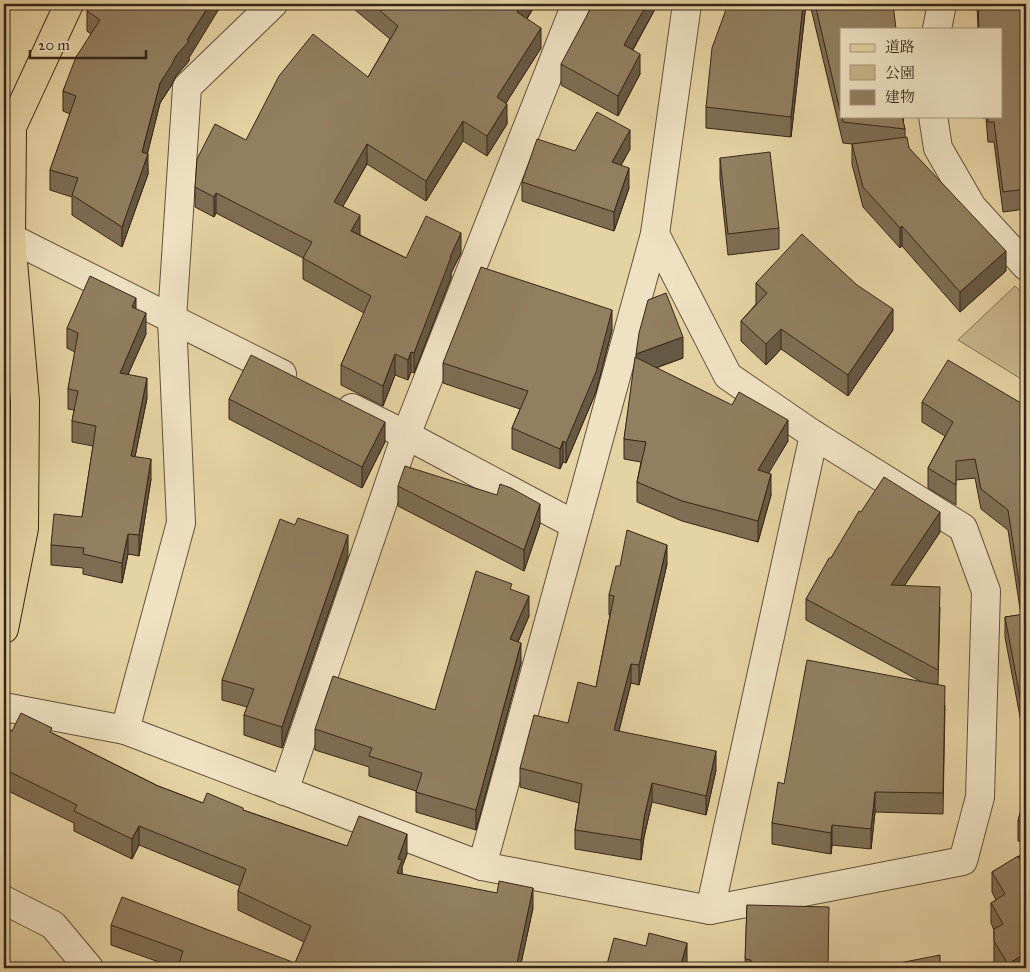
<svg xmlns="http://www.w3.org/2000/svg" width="1030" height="972" font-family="'IM FELL Great Primer','Noto Serif JP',serif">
<rect width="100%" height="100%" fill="#e6d3a3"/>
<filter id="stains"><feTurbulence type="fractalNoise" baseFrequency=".004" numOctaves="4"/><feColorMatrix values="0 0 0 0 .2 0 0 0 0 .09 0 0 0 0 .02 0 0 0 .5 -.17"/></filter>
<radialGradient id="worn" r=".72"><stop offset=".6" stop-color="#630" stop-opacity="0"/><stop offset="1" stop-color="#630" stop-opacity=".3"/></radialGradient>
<path fill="#c8b58b" stroke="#7f6d52" d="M 1015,286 L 1026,296 L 1026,382 L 958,340 Z"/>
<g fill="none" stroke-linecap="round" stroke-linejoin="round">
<g stroke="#62503b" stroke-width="30">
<g id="street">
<path d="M 937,29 L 942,4"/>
<path d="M 933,116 L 938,148 L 972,207 L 1026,266"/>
<path d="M 11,238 L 282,374"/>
<path d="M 352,408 L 406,435 L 575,525"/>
<path d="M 4,707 L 125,730 L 482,866 L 710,910 L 963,861 L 980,797 L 986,591 L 963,528 L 814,435 L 728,376 L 655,234"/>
<path d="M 125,730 L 181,523 L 172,319 L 187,87 L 273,4"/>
<path d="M 284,791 L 406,435 L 576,4"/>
<path d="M 482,866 L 655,234 L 687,4"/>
<path d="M 4,900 L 53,925 L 89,968"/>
<path d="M 710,910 L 814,435"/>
</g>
</g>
<g stroke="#362518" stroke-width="30">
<path id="primary" d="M 4,629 L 24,528 L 25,401 L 11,238 L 12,127 L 69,4"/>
</g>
<use href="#street" stroke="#efe2c3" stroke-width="28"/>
<use href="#primary" stroke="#e6d3a3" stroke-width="28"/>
</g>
<g fill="#7e6d53" stroke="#362518">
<path d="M 348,4 L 536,4 L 527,19 L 541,48 L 506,103 L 507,124 L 487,156 L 463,141 L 426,201 L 367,164 L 343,206 L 360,235 L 406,258 L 461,253 L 451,273 L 451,278 L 414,373 L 411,372 L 408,380 L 395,375 L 383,406 L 341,385 L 341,365 L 364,313 L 303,279 L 303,258 L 216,213 L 214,217 L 195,207 L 195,187 L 246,140 L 368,77 L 390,39 Z"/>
<path d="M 654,4 L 654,11 L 633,50 L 640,74 L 618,116 L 561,85 L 561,64 Z"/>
<path d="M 728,4 L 806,4 L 791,137 L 706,128 L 706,107 Z"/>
<path d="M 810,4 L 893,4 L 841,116 L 904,116 L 903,123 L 905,129 L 905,137 L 909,148 L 1006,271 L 960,312 L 902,246 L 900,248 L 863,207 L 852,164 L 852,144 L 843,143 Z"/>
<path d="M 977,4 L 1026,4 L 1026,209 L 1003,212 L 994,142 L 988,142 L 986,118 L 982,118 L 982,116 L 1001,116 L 1001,29 L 978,29 Z"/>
<path d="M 87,11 L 189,58 L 189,61 L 176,76 L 171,86 L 160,103 L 147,154 L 148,174 L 122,247 L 72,215 L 72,197 L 50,190 L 50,170 L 70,114 L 63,111 L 63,91 L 91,34 L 87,31 Z"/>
<path d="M 630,149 L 621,165 L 629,188 L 614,231 L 522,201 L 522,182 L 575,151 Z"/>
<path d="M 720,158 L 779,228 L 779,249 L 728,255 L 720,179 Z"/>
<path d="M 756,283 L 893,330 L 848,396 L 781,349 L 766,365 L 741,341 L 741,321 L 756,304 Z"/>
<path d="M 136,309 L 146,334 L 128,374 L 147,398 L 135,457 L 151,479 L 139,556 L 128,554 L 122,583 L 83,574 L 83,568 L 51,565 L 51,545 L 82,517 L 93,446 L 72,442 L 72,421 L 74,410 L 68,409 L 68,389 L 75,352 L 67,348 L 67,328 Z"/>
<path d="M 612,330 L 596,392 L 566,463 L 563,462 L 560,469 L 512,449 L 512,428 L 520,409 L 443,383 L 443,363 Z"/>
<path d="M 636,358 L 683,358 L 656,368 L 788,441 L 768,473 L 771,495 L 758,542 L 682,521 L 637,502 L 637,482 L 641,462 L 624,459 L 624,439 Z"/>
<path d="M 229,399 L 385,442 L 362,488 L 229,419 Z"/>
<path d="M 922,402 L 1026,406 L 1026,738 L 1024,738 L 1005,637 L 1005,617 L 1021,615 L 1008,530 L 981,509 L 975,478 L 956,480 L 956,505 L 928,488 L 928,468 L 945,436 L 922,422 Z"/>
<path d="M 398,486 L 540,524 L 524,571 L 398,506 Z"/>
<path d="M 861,512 L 940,532 L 904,586 L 940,607 L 938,685 L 945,706 L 943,814 L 875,812 L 871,849 L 832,845 L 831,854 L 772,844 L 772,823 L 784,784 L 922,682 L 806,620 L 806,599 L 831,558 Z"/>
<path d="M 348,556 L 282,748 L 244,735 L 244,715 L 247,707 L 222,700 L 222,680 Z"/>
<path d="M 667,564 L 639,685 L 631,683 L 619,731 L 716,770 L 706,815 L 652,802 L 644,837 L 641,860 L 575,849 L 575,830 L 579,803 L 520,787 L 520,768 L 568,723 L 596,687 L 610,615 L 609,615 L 609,595 L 620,566 Z"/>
<path d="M 512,590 L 529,616 L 518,642 L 521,663 L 476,830 L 416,812 L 416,791 L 369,776 L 369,767 L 315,750 L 315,729 L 435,710 Z"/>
<path d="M 4,727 L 12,731 L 52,733 L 158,786 L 203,803 L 243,810 L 347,846 L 407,854 L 402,867 L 402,874 L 533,908 L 520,968 L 176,968 L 111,945 L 111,925 L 295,963 L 304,942 L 238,910 L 238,891 L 240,886 L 139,845 L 132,859 L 74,831 L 74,823 L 4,789 Z"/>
<path d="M 1026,790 L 1026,843 L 1018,841 L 1018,821 Z"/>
<path d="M 1026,852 L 1026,968 L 998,968 L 994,962 L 994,930 L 991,923 L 991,903 L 996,900 L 992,892 L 992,872 Z"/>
<path d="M 747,905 L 828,968 L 745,968 Z"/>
</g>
<g fill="#665943" stroke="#362518">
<path d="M 210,4 L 222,4 L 189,58 L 189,61 L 176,76 L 171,86 L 160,103 L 145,164 L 148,154 L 148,174 L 122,247 L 122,227 L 142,152 L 160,83 L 176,56 L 187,40 Z"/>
<path d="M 523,4 L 536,4 L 517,33 L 517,12 Z"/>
<path d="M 646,4 L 654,4 L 654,11 L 624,65 L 624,45 Z"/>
<path d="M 803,4 L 806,4 L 791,137 L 791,117 Z"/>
<path d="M 541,28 L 541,48 L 497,117 L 497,97 Z"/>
<path d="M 640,54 L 640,74 L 618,116 L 618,96 Z"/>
<path d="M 507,104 L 507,124 L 487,156 L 487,136 Z"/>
<path d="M 463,121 L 463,141 L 426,201 L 426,181 Z"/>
<path d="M 630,130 L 630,149 L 612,182 L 612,162 Z"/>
<path d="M 367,144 L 367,164 L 334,222 L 334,202 Z"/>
<path d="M 629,168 L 629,188 L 614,231 L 614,212 Z"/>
<path d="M 216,193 L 216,213 L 214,217 L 214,197 Z"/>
<path d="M 360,215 L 360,235 L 351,231 Z"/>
<path d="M 902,226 L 902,246 L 900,248 L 900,228 Z"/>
<path d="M 461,233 L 461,253 L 451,273 L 451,278 L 414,373 L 414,353 L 450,257 Z"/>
<path d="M 1006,251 L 1006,271 L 960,312 L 960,292 Z"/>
<path d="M 136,298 L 136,318 L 132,307 Z"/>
<path d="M 893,309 L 893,330 L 848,396 L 848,375 Z"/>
<path d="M 612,310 L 612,330 L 596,392 L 566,463 L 566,443 Z"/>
<path d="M 146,313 L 146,334 L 120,393 L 120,373 Z"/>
<path d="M 781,329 L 781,349 L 766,365 L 766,344 Z"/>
<path d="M 683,337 L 683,358 L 636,375 L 636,354 Z"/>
<path d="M 411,352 L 411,372 L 408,380 L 408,360 Z"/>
<path d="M 395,354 L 395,375 L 383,406 L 383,386 Z"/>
<path d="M 147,378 L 147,398 L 131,476 L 131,456 Z"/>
<path d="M 788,420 L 788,441 L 758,491 L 758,470 Z"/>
<path d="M 385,422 L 385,442 L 362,488 L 362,467 Z"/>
<path d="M 563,441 L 563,462 L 560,469 L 560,449 Z"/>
<path d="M 151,459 L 151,479 L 139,556 L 139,535 Z"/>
<path d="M 771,474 L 771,495 L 758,542 L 758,521 Z"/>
<path d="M 540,504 L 540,524 L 524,571 L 524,550 Z"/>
<path d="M 940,512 L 940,532 L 891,606 L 891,585 Z"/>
<path d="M 128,534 L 128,554 L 122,583 L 122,563 Z"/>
<path d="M 348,535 L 348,556 L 282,748 L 282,727 Z"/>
<path d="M 667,545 L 667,564 L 639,685 L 639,665 Z"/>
<path d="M 529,596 L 529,616 L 510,660 L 510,639 Z"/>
<path d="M 521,643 L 521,663 L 476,830 L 476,810 Z"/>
<path d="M 631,664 L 631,683 L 614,749 L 614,730 Z"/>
<path d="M 716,751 L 716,770 L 706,815 L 706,796 Z"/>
<path d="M 652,783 L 652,802 L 644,837 L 641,860 L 641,840 L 644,818 Z"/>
<path d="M 875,792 L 875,812 L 871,849 L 871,829 Z"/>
<path d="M 832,825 L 832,845 L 831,854 L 831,833 Z"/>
<path d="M 139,826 L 139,845 L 132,859 L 132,839 Z"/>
<path d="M 407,834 L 407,854 L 402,867 L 402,880 L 397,873 L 398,859 Z"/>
<path d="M 533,888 L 533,908 L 520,968 L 516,968 Z"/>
<path d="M 687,943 L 687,964 L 686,968 L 680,968 Z"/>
<path d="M 1026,953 L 1026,968 L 1008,968 L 1008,964 Z"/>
</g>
<g fill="#927f60" stroke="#362518">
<path d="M 93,4 L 210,4 L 187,40 L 189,41 L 176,56 L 171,66 L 160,83 L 142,152 L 148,154 L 122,227 L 72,195 L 78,178 L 50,170 L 76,96 L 63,91 L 76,57 L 100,20 L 87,11 Z"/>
<path d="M 372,4 L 523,4 L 517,12 L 541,28 L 497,97 L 507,104 L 487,136 L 463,121 L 426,181 L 367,144 L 334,202 L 360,215 L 351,231 L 406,258 L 426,216 L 461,233 L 450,257 L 451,257 L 414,353 L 411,352 L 408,360 L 395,354 L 383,386 L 341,365 L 371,296 L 303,258 L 312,242 L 216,193 L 214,197 L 195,187 L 197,159 L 215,124 L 246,140 L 279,76 L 313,34 L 368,77 L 398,26 Z"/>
<path d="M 593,4 L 647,4 L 624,45 L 640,54 L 618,96 L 561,64 Z"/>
<path d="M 728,4 L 803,4 L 791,117 L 706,107 L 712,48 Z"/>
<path d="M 815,4 L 893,4 L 896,29 L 841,29 L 841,115 Z"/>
<path d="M 978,4 L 1026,4 L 1026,189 L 1003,192 L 994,122 L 988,122 L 988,116 L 1001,116 L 1001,29 L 979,29 Z"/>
<path d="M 597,112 L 630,130 L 612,162 L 629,168 L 614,212 L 522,182 L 537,139 L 575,151 Z"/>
<path d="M 842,116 L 902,116 L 905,129 L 843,122 Z"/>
<path d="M 907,137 L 909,148 L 1006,251 L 960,292 L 902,226 L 900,228 L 863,187 L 852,144 Z"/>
<path d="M 770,152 L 779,228 L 728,234 L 720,158 Z"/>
<path d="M 802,234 L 857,285 L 893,309 L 848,375 L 781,329 L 766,344 L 741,321 L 767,293 L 756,283 Z"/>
<path d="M 481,267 L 612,310 L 596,372 L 566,443 L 563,441 L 560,449 L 512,428 L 528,391 L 443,363 Z"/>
<path d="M 90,276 L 136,298 L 132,307 L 146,313 L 120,373 L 147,378 L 131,456 L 151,459 L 139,535 L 128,534 L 122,563 L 83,554 L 84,548 L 51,545 L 54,514 L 82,517 L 96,426 L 72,421 L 78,391 L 68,389 L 78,333 L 67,328 Z"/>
<path d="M 666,293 L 683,337 L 636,354 L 639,333 L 648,300 Z"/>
<path d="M 251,355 L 385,422 L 362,467 L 229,399 Z"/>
<path d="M 635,357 L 732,405 L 739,392 L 788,420 L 758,470 L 771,474 L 758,521 L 682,501 L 637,482 L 646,442 L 624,439 Z"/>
<path d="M 948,360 L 1026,406 L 1026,718 L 1024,718 L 1005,617 L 1024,614 L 1008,510 L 981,489 L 975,459 L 956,461 L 956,485 L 928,468 L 953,422 L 922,402 Z"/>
<path d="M 405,466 L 497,495 L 500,484 L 511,488 L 540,504 L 524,550 L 398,486 Z"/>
<path d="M 884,477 L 940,512 L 891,585 L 940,587 L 938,670 L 806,599 L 829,558 L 831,558 L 859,511 L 861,512 Z"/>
<path d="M 298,518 L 348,535 L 282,727 L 244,715 L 254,689 L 222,680 L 280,519 L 295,525 Z"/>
<path d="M 627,530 L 667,545 L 639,665 L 631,664 L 614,730 L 716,751 L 706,796 L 652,783 L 644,818 L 641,840 L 575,830 L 582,784 L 520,768 L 534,715 L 568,723 L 578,682 L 596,687 L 614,596 L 609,595 L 616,566 L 620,566 Z"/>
<path d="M 476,571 L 512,584 L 510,589 L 529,596 L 510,639 L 521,643 L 476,810 L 416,792 L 422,773 L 369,756 L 372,748 L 315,729 L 333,676 L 435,710 Z"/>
<path d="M 807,660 L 945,686 L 943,793 L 875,792 L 871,829 L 832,825 L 831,833 L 772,823 L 778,782 L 784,784 Z"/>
<path d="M 21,713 L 52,728 L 50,732 L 158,786 L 203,803 L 207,793 L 243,808 L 243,810 L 347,846 L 359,816 L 407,834 L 398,859 L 402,860 L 397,873 L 497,893 L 499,881 L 533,888 L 516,968 L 181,968 L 178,967 L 183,951 L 111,925 L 122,897 L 295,963 L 311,926 L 238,891 L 246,869 L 139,826 L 132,839 L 74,811 L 77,805 L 4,769 L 4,727 L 12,731 Z"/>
<path d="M 1026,790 L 1026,823 L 1018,821 Z"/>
<path d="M 1026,852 L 1026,859 L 1018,857 Z"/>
<path d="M 1018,856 L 1026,870 L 1026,953 L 1008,964 L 994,941 L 994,929 L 1003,924 L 991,903 L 1005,894 L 992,872 Z"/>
<path d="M 747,905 L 829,907 L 828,968 L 750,968 L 751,960 L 745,959 Z"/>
<path d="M 649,933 L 687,943 L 680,968 L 606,968 L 614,938 L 646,946 Z"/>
<path d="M 940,955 L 940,968 L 890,968 L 889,965 Z"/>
<path d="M 15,962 L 30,968 L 11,968 Z"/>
</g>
<rect width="1030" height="972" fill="none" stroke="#e6d3a3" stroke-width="20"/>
<rect x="5" y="5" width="1020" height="962" fill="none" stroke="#362518" stroke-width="2.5"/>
<rect x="10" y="10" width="1010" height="952" fill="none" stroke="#362518"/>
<rect x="840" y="28" width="162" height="90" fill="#efe2c3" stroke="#a5967f"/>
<rect x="850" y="44" width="25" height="8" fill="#e6d3a3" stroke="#a5967f"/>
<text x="885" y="52" font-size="15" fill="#362518">道路</text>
<rect x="850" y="65" width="25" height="15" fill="#c8b58b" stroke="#a5967f"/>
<text x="885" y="78" font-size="15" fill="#362518">公園</text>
<rect x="850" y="90" width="25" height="15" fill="#927f60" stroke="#a5967f"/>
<text x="885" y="102" font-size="15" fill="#362518">建物</text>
<path d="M30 50v8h116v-8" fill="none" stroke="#362518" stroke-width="2.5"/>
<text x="38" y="50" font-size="15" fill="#362518" stroke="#efe2c3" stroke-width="4" paint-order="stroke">20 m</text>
<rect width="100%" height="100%" filter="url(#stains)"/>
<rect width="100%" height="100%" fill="url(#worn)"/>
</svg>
